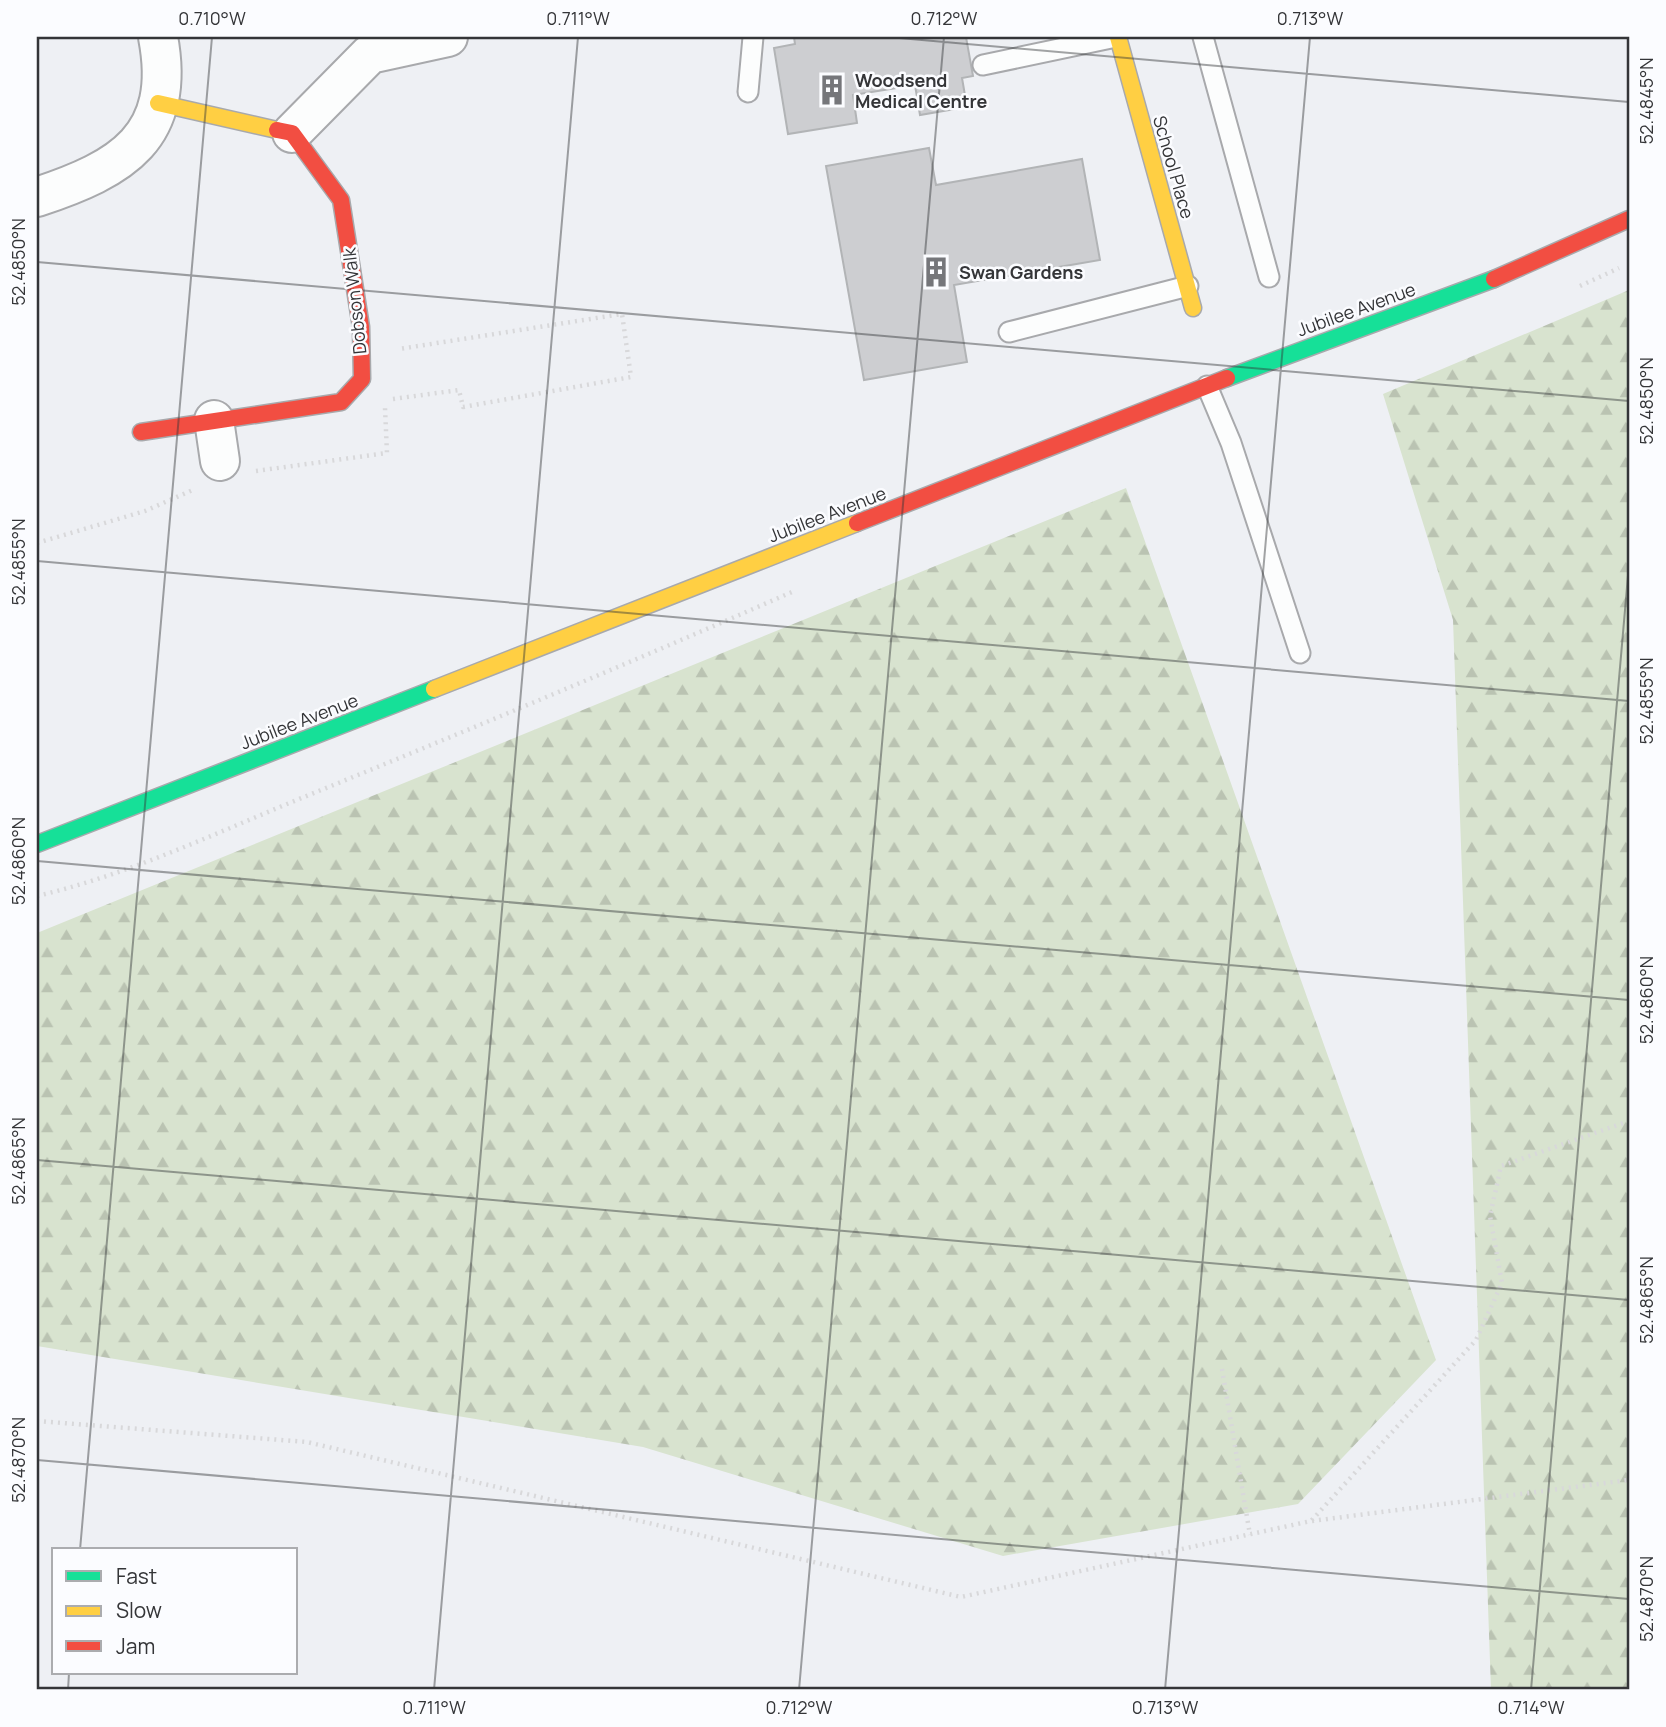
<svg xmlns="http://www.w3.org/2000/svg" width="1666" height="1727" font-family="Manrope,sans-serif">
<defs>
<pattern id="forest-firs" width="22" height="20" patternUnits="userSpaceOnUse" patternTransform="scale(1.75)"><rect width="22" height="20" fill="#d8e3cf"/><path d="M5 1l3.5 6h-7zM16 11l3.5 6h-7z" fill="#bac3b2"/></pattern>
</defs>
<rect width="100%" height="100%" fill="#eef0f4"/>
<g fill="url(#forest-firs)">
<path d="M 1629,290 L 1629,1690 L 1491,1690 L 1453,620 L 1383,394 Z"/>
<path d="M 1126,488 L 1436,1360 L 1298,1504 L 1003,1556 L 643,1447 L 37,1346 L 37,933 Z"/>
</g>
<g fill="#cdced1" stroke="#b2b4b6" stroke-width="2">
<path d="M 794,37 L 966,37 L 973,76 L 962,78 L 967,107 L 920,115 L 915,85 L 853,95 L 857,123 L 788,134 L 774,48 L 795,44 Z"/>
<path d="M 929,148 L 936,185 L 1082,159 L 1100,260 L 954,285 L 967,362 L 864,380 L 826,166 Z"/>
</g>
<g fill="none" stroke-linecap="round" stroke-linejoin="round">
<g stroke="#a8a9ac" stroke-width="23">
<g id="lane">
<path d="M 1203,37 L 1269,277"/>
<path d="M 983,65 L 1116,37"/>
<path d="M 748,92 L 753,37"/>
<path d="M 1009,332 L 1188,286"/>
<path d="M 1207,386 L 1231,443 L 1300,653"/>
</g>
</g>
<g stroke="#a8a9ac" stroke-width="42">
<g id="street">
<path d="M 292,133 L 370,54 L 448,37"/>
<path d="M 37,197 C 122,169 177,137 158,37"/>
<path d="M 214,420 L 220,461"/>
</g>
</g>
<g stroke="#a8a9ac" stroke-width="19">
<g id="fast">
<path d="M 1227,378 L 1494,279"/>
<path d="M 37,844 L 434,689"/>
</g>
</g>
<g stroke="#a8a9ac" stroke-width="19">
<g id="slow">
<path d="M 1118,37 L 1193,308"/>
<path d="M 158,103 L 277,130"/>
<path d="M 434,689 L 857,523"/>
</g>
</g>
<g stroke="#a8a9ac" stroke-width="19">
<g id="jam">
<path d="M 1494,279 L 1629,219"/>
<path d="M 141,432 L 341,402 L 362,379 L 361,327 L 341,200 L 292,133 L 277,130"/>
<path d="M 857,523 L 1227,378"/>
</g>
</g>
<g stroke="#d8d8da" stroke-width="4.5" stroke-dasharray="2 5" stroke-linecap="butt">
<path d="M 1580,286 L 1619,268"/>
<path d="M 393,399 L 459,390 L 463,407 L 631,377 L 622,314 L 399,349"/>
<path d="M 256,471 L 387,453 L 385,408"/>
<path d="M 37,543 L 145,511 L 195,489"/>
<path d="M 37,896 C 131,874 220,831 309,795 C 471,729 632,662 792,592"/>
<path d="M 1222,1369 L 1250,1535"/>
<path d="M 37,1421 L 307,1442 L 961,1597 L 1311,1521 L 1476,1340 L 1502,1283 L 1490,1216 L 1501,1166 L 1629,1121"/>
<path d="M 1312,1521 L 1629,1480"/>
</g>
<use href="#lane" stroke="#fcfdfd" stroke-width="19"/>
<use href="#street" stroke="#fcfdfd" stroke-width="38"/>
<use href="#fast" stroke="#16e098" stroke-width="16"/>
<use href="#slow" stroke="#ffcf43" stroke-width="16"/>
<use href="#jam" stroke="#f24e42" stroke-width="16"/>
</g>
<path fill="none" stroke="#343538" stroke-width="2" stroke-opacity="0.45" d="M 888,37 L 1629,102M 37,262 L 1629,401M 37,561 L 1629,701M 37,861 L 1629,1000M 37,1160 L 1629,1300M 37,1460 L 1629,1599M 80,1550 L 212,37M 68,1690 L 69,1673M 434,1690 L 578,37M 799,1690 L 944,37M 1165,1690 L 1310,37M 1531,1690 L 1629,564"/>
<defs>
<g id="building-bare" transform="scale(2.415)"><path d="M-4-6H4V6H1V3H-1V6H-4ZM-2.5-4.3h1.7v1.8h-1.7ZM.8-4.3h1.7v1.8H.8ZM-2.5-1h1.7V.8h-1.7ZM.8-1h1.7V.8H.8Z" fill="#75767a" stroke="#fbfcff" stroke-width="2.5" paint-order="stroke"/></g>
</defs>
<g fill-rule="evenodd">
<use href="#building-bare" x="832" y="90"/>
<use href="#building-bare" x="936" y="272"/>
</g>
<g text-anchor="middle" dominant-baseline="central" stroke-width="5" stroke-linejoin="round" paint-order="stroke">
<g font-size="18" font-weight="bold" fill="#343538" stroke="#fbfcff" text-anchor="start">
<text x="855" y="80">Woodsend<tspan x="855" dy="21">Medical Centre</tspan></text>
<text x="959" y="272">Swan Gardens</text>
</g>
<g font-size="18" fill="#343538" stroke="#fbfcff">
<text transform="translate(1174 167) rotate(74)">School Place</text>
<text transform="translate(354 301) rotate(-96)">Dobson Walk</text>
<text transform="translate(1356 309) rotate(-20)">Jubilee Avenue</text>
<text transform="translate(827 514) rotate(-21)">Jubilee Avenue</text>
<text transform="translate(299 721) rotate(-21)">Jubilee Avenue</text>
</g>
</g>
<rect width="1666" height="1727" fill="none" stroke="#fbfcff" stroke-width="77"/>
<rect x="52" y="1548" width="245" height="126" fill="#fbfcff" stroke="#abacaf" stroke-width="2"/>
<rect x="66" y="1571" width="35" height="10" fill="#16e098" stroke="#abacaf" stroke-width="2"/>
<text x="116" y="1584" font-size="21" fill="#343538">Fast</text>
<rect x="66" y="1606" width="35" height="10" fill="#ffcf43" stroke="#abacaf" stroke-width="2"/>
<text x="116" y="1618" font-size="21" fill="#343538">Slow</text>
<rect x="66" y="1641" width="35" height="10" fill="#f24e42" stroke="#abacaf" stroke-width="2"/>
<text x="116" y="1654" font-size="21" fill="#343538">Jam</text>
<rect x="38" y="38" width="1590" height="1650" fill="none" stroke="#343538" stroke-width="2.5"/>
<g font-size="18" text-anchor="middle" fill="#343538">
<text x="212" y="25">0.710°W</text>
<text x="578" y="25">0.711°W</text>
<text x="944" y="25">0.712°W</text>
<text x="1310" y="25">0.713°W</text>
<text transform="translate(1647 101) rotate(-90)" y="6">52.4845°N</text>
<text transform="translate(19 262) rotate(-90)" y="6">52.4850°N</text>
<text transform="translate(1647 401) rotate(-90)" y="6">52.4850°N</text>
<text transform="translate(19 562) rotate(-90)" y="6">52.4855°N</text>
<text transform="translate(1647 701) rotate(-90)" y="6">52.4855°N</text>
<text transform="translate(19 861) rotate(-90)" y="6">52.4860°N</text>
<text transform="translate(1647 1000) rotate(-90)" y="6">52.4860°N</text>
<text transform="translate(19 1161) rotate(-90)" y="6">52.4865°N</text>
<text transform="translate(1647 1300) rotate(-90)" y="6">52.4865°N</text>
<text transform="translate(19 1460) rotate(-90)" y="6">52.4870°N</text>
<text transform="translate(1647 1599) rotate(-90)" y="6">52.4870°N</text>
<text x="434" y="1714">0.711°W</text>
<text x="799" y="1714">0.712°W</text>
<text x="1165" y="1714">0.713°W</text>
<text x="1531" y="1714">0.714°W</text>
</g>
</svg>
